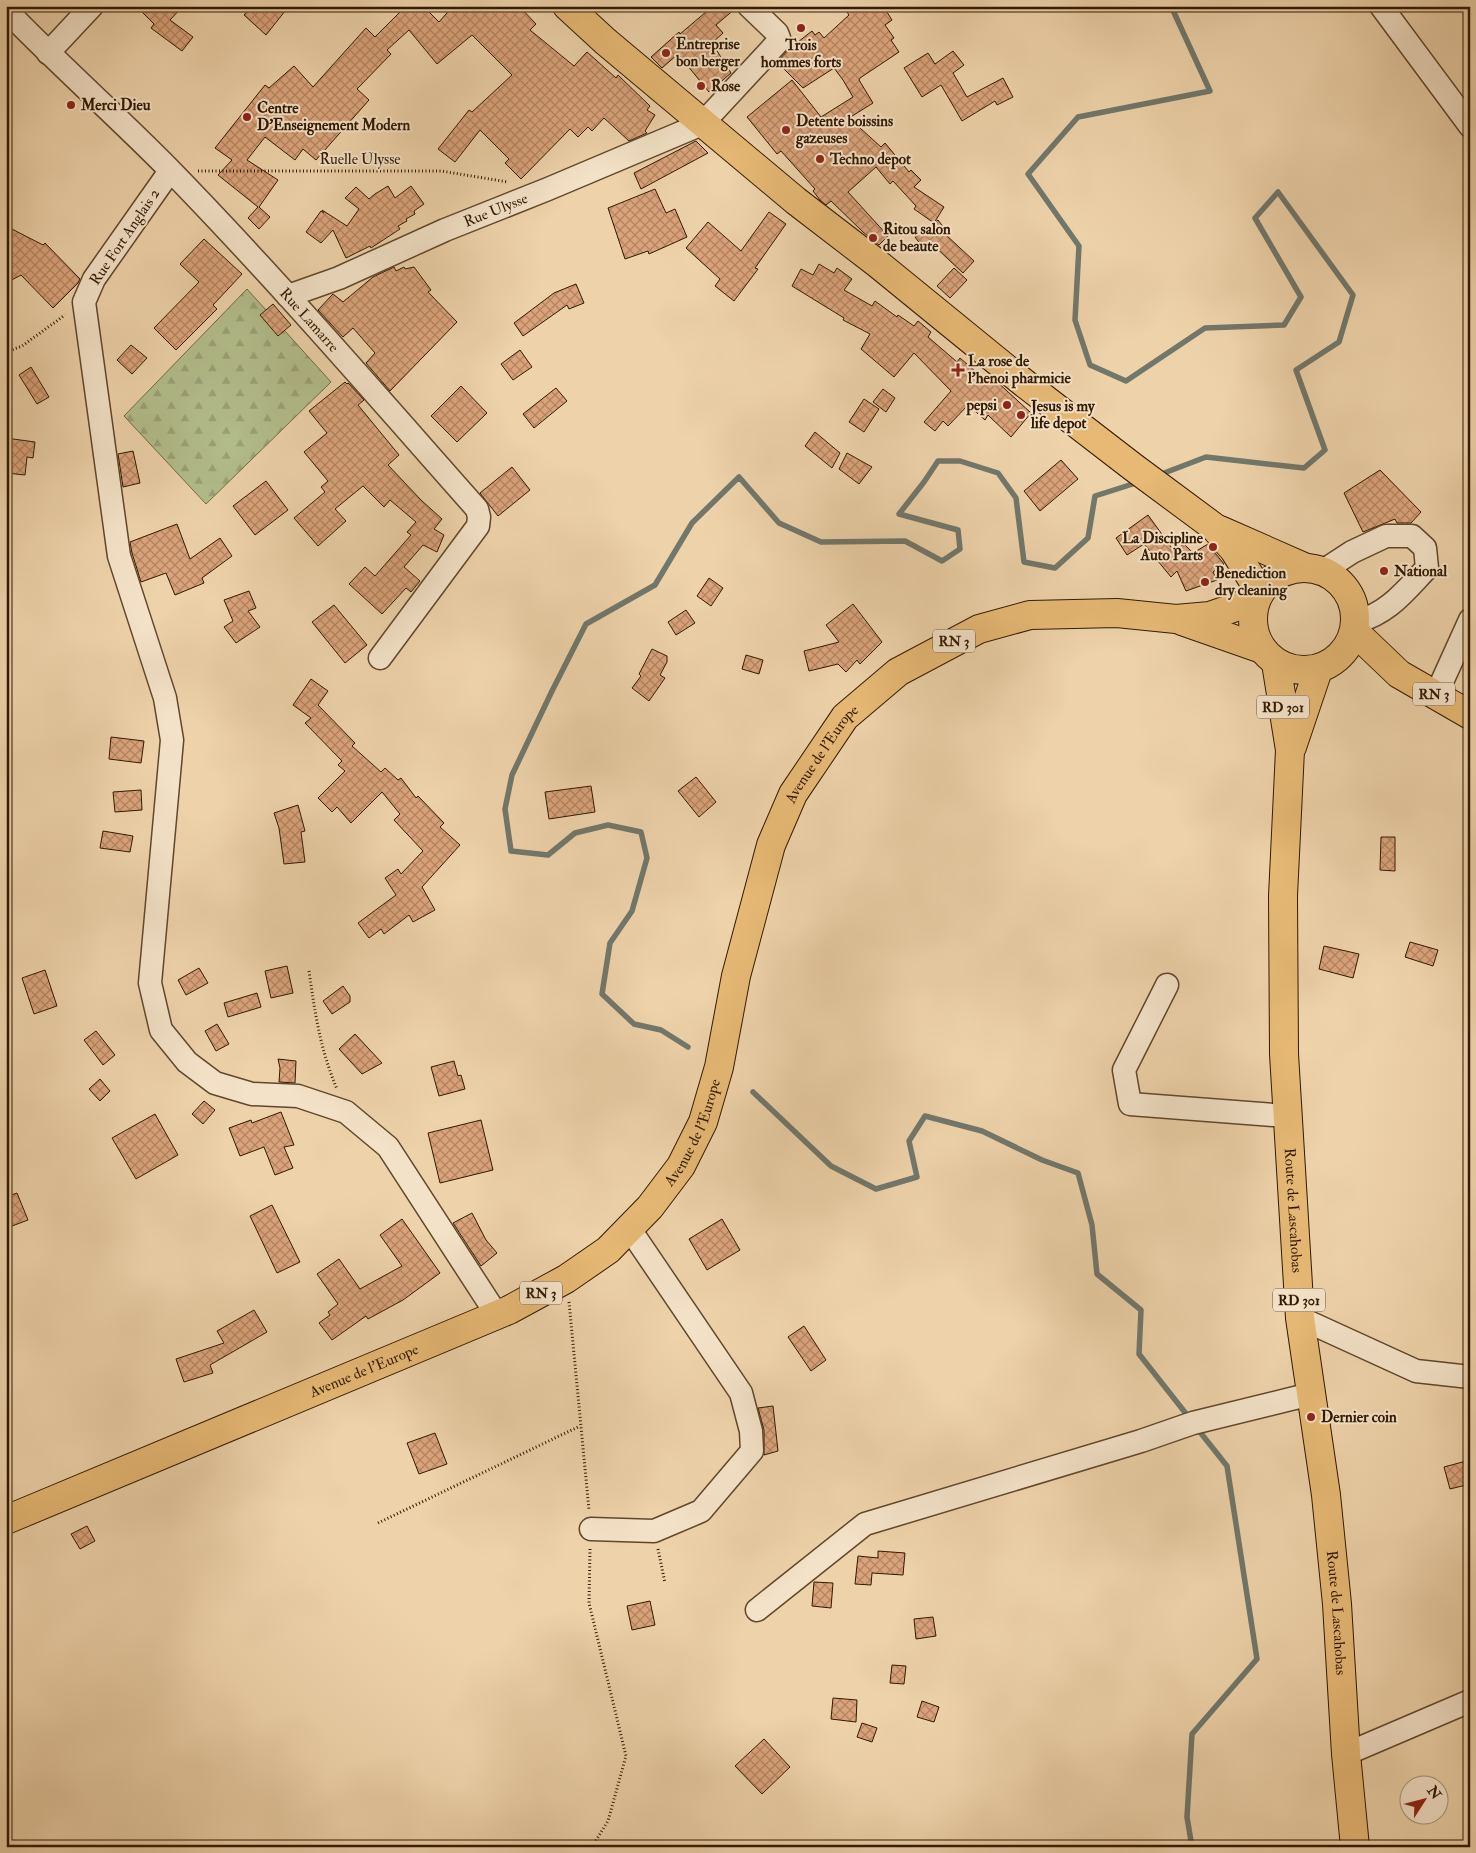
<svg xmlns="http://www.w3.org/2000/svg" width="1476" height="1853" font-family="'IM FELL Double Pica',serif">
<defs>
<pattern id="forest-firs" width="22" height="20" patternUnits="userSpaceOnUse" patternTransform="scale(1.25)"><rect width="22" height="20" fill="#b3bd8c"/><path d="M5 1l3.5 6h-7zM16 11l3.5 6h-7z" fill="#9aa277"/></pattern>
<pattern id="building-cross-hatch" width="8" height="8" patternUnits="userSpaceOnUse" patternTransform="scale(1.25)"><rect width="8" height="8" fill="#dba37b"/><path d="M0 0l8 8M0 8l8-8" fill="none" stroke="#b28462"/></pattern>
</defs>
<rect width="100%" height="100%" fill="#eed2aa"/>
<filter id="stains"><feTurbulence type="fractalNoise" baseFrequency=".004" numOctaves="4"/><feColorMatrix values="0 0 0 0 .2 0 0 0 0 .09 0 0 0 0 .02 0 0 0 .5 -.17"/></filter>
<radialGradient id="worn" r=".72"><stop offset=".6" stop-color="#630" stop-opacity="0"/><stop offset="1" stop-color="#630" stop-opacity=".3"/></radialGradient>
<path fill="url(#forest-firs)" stroke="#726b46" d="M 247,289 L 331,382 L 206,504 L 124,416 Z"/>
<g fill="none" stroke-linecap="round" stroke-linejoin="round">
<g stroke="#71776b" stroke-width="5.5">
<path d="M 1159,475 L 1206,457 L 1304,468 L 1325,450 L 1296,370 L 1339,342 L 1353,295 L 1278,192 L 1255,218 L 1301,297 L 1284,325 L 1205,328 L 1126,381 L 1090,365 L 1075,320 L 1079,246 L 1028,174 L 1078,117 L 1210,91 L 1171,6"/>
<path d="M 688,1047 L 661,1030 L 634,1024 L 602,994 L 610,943 L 632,911 L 647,858 L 641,832 L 608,825 L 575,833 L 548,855 L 511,851 L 505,809 L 512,775 L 552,691 L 586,624 L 655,585 L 692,523 L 739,477 L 779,523 L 821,542 L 905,541 L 942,561 L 960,549 L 958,530 L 899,514 L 924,482 L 938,461 L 960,461 L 998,473 L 1016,498 L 1024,562 L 1055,568 L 1088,538 L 1095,496 L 1139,482"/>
<path d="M 753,1092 L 831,1166 L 876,1189 L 917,1177 L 909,1141 L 925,1116 L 982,1131 L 1042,1160 L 1078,1173 L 1092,1225 L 1097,1274 L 1141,1310 L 1139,1354 L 1191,1420"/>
<path d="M 1192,1847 L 1187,1817 L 1192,1734 L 1257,1659 L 1227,1466 L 1196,1427"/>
</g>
</g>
<g fill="url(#building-cross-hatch)" stroke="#311901">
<path d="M 136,6 L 183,6 L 170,20 L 193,37 L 182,51 L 151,28 L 154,24 Z"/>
<path d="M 252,6 L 289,6 L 266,35 L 244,15 Z"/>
<path d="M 406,6 L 423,6 L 439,22 L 453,6 L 519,6 L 536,24 L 530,30 L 574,66 L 587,52 L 616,78 L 618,75 L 650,106 L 647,110 L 655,115 L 645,131 L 647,133 L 629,141 L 604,118 L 592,131 L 588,127 L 578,137 L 570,129 L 521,179 L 505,163 L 509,159 L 480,130 L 455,162 L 438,149 L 469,110 L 472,112 L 512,75 L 472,35 L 437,64 L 409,30 L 387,50 L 391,54 L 357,89 L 369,100 L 316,160 L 303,149 L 295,160 L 265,137 L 247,160 L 278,180 L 259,207 L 270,217 L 259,229 L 248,218 L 258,207 L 218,175 L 232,160 L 215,148 L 265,85 L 269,88 L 294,66 L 313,87 L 366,28 L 375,37 Z"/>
<path d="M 713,6 L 736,6 L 736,8 L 716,25 L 723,33 L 712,43 L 731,73 L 709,92 L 678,54 L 662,68 L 651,57 L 679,32 L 680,34 Z"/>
<path d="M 843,6 L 883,6 L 892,20 L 885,25 L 894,38 L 891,40 L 899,52 L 860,78 L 859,80 L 873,103 L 849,118 L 881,147 L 885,143 L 909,172 L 911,170 L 921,180 L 914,187 L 944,207 L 934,223 L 914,209 L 916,206 L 893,181 L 890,184 L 876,167 L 848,192 L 888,236 L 879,245 L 863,232 L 831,201 L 826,205 L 820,200 L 813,191 L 815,189 L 781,151 L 777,154 L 747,117 L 792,80 L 821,117 L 853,97 L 843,80 L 834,68 L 803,88 L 777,62 L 789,49 L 812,31 L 815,35 L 819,32 L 824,38 L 849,15 Z"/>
<path d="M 953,51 L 964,65 L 953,73 L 967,97 L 1003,78 L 1013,97 L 997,105 L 995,101 L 962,121 L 941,85 L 922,97 L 904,68 L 928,53 L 935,64 Z"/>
<path d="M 696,141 L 708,153 L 641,189 L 634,173 Z"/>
<path d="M 388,186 L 395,198 L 411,186 L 424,204 L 414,211 L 415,214 L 406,219 L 407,221 L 398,226 L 400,229 L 371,248 L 370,246 L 346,258 L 333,230 L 321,243 L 306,232 L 321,211 L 324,213 L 322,210 L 347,226 L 359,209 L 345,198 L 356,187 L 369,199 L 375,194 Z"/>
<path d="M 655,189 L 666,213 L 675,209 L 687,237 L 649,254 L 648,251 L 625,259 L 608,208 Z"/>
<path d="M 769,212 L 786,224 L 755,268 L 758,269 L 734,301 L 715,286 L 720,279 L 686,248 L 708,222 L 741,251 Z"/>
<path d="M 938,220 L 947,232 L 945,234 L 974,261 L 963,273 L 932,244 L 924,249 L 915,237 Z"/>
<path d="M 6,226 L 43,245 L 45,243 L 80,279 L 78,283 L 53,308 L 21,275 L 6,283 Z"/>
<path d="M 204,239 L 242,274 L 213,305 L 217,309 L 176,350 L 154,328 L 199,282 L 180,264 Z"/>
<path d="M 819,264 L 834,273 L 837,268 L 852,279 L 844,290 L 872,306 L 875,301 L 897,317 L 898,315 L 914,326 L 918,321 L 931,332 L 928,337 L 957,362 L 960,358 L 990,384 L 994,379 L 1031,413 L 1011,437 L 988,415 L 985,420 L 968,405 L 948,426 L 943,421 L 935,431 L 924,422 L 951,391 L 914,353 L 894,377 L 861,349 L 870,334 L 843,320 L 844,318 L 792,286 L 801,269 L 813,275 Z"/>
<path d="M 394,267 L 396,271 L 404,267 L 405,269 L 414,267 L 431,290 L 428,292 L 457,322 L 390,391 L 366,363 L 375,353 L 353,328 L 343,337 L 318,310 L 332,295 L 333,294 L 343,302 L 373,277 Z"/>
<path d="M 954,268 L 967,280 L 950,298 L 937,286 Z"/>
<path d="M 576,284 L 584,303 L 569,309 L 567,305 L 523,336 L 514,323 L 554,293 Z"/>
<path d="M 273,304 L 291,325 L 278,336 L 260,315 Z"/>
<path d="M 131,345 L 147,358 L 132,374 L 117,360 Z"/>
<path d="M 520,350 L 532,367 L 513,380 L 501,364 Z"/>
<path d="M 31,367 L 49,397 L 37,404 L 19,375 Z"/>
<path d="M 345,382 L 347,384 L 348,383 L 364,400 L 358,405 L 399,455 L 388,465 L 421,500 L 442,519 L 434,529 L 444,535 L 437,552 L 423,545 L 404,567 L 420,581 L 411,592 L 406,588 L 382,614 L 349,584 L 365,567 L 375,576 L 411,535 L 407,532 L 416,522 L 390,500 L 384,507 L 363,486 L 335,509 L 346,521 L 318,546 L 294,518 L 325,492 L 321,487 L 328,481 L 304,452 L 327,433 L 309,411 Z"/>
<path d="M 461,386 L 487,413 L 457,442 L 431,416 Z"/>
<path d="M 556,388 L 567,401 L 534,428 L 523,414 Z"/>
<path d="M 883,389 L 895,398 L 886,412 L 873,402 Z"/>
<path d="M 864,399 L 879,409 L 864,432 L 849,422 Z"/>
<path d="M 815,432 L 840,453 L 832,468 L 805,446 Z"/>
<path d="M 6,438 L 35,442 L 33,458 L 27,457 L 25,475 L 6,473 Z"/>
<path d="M 133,451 L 140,483 L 123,487 L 118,454 Z"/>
<path d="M 847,453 L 872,467 L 859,484 L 839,469 Z"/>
<path d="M 1061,460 L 1078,479 L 1040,511 L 1024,491 Z"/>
<path d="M 512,467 L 530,490 L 498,516 L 480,493 Z"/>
<path d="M 1380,470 L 1421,512 L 1411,523 L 1397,523 L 1395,519 L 1363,532 L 1344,493 Z"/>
<path d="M 266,481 L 288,510 L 255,535 L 233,506 Z"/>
<path d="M 1148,515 L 1174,551 L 1184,544 L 1193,553 L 1208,544 L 1224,564 L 1213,572 L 1217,580 L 1186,591 L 1177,571 L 1171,577 L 1144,544 L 1127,555 L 1116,538 Z"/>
<path d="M 177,524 L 190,559 L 220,538 L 232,556 L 202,578 L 204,583 L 175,595 L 166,573 L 141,582 L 132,553 L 130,542 Z"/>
<path d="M 709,578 L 723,588 L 711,606 L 697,596 Z"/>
<path d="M 249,591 L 256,608 L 248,611 L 260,627 L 236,643 L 224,627 L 233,621 L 224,600 Z"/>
<path d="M 853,604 L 882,642 L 860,664 L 857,660 L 846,672 L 838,664 L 809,671 L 804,651 L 839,642 L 826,625 Z"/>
<path d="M 334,605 L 367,645 L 345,663 L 312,622 Z"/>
<path d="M 686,610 L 695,623 L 676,635 L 668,622 Z"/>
<path d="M 652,649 L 667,656 L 667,662 L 660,675 L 665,678 L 649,701 L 632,688 L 641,676 L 639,674 Z"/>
<path d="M 746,655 L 763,660 L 759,674 L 742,669 Z"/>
<path d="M 311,679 L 328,691 L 318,705 L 355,743 L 352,746 L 381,772 L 385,768 L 398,780 L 401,778 L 416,798 L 418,796 L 444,823 L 440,827 L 460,845 L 422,887 L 435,910 L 413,922 L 409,915 L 384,934 L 381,929 L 369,938 L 358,923 L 396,895 L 385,878 L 398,869 L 401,874 L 423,851 L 394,820 L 400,814 L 382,792 L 351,823 L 337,807 L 332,812 L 318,798 L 345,771 L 338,765 L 342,761 L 305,723 L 311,718 L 293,705 Z"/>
<path d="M 111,737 L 144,741 L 141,763 L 109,759 Z"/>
<path d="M 696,777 L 716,802 L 699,817 L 678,791 Z"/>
<path d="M 591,786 L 595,812 L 549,819 L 545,792 Z"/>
<path d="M 141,790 L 142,810 L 115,812 L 113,792 Z"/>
<path d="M 298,805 L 305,831 L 301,832 L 305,862 L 284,864 L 279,828 L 274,813 Z"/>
<path d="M 103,831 L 133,836 L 130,852 L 100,848 Z"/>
<path d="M 1381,837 L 1395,837 L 1395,871 L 1380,870 Z"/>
<path d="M 1410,942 L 1438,950 L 1433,966 L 1405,957 Z"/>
<path d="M 1324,946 L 1359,954 L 1353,978 L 1319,969 Z"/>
<path d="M 287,966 L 293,993 L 271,998 L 265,971 Z"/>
<path d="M 199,968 L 208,983 L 186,995 L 178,980 Z"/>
<path d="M 45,970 L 57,1006 L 34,1014 L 22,978 Z"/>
<path d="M 343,986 L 350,996 L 350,1002 L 332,1014 L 323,1001 Z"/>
<path d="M 257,993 L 261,1007 L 228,1017 L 224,1003 Z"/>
<path d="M 217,1024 L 229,1044 L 216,1051 L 205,1031 Z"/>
<path d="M 96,1031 L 115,1055 L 103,1065 L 84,1040 Z"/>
<path d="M 355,1034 L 382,1063 L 362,1074 L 339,1049 Z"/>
<path d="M 278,1059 L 296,1061 L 295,1083 L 279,1082 L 280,1068 Z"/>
<path d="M 454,1061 L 458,1076 L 461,1075 L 465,1089 L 439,1096 L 431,1067 Z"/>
<path d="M 100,1079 L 110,1091 L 100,1101 L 89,1089 Z"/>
<path d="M 204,1101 L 215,1110 L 203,1124 L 192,1114 Z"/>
<path d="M 281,1112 L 294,1145 L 284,1147 L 293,1168 L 275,1175 L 264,1147 L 240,1156 L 229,1128 L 251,1120 L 252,1123 Z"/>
<path d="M 155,1114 L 178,1155 L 136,1179 L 112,1138 Z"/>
<path d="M 481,1120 L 493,1170 L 440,1183 L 428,1133 Z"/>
<path d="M 17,1193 L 28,1220 L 12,1226 L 6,1210 L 6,1197 Z"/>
<path d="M 272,1205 L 300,1262 L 277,1273 L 250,1216 Z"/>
<path d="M 472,1213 L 486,1240 L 497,1253 L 481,1266 L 453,1223 Z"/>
<path d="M 402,1219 L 440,1273 L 403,1300 L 368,1319 L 366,1316 L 332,1340 L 319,1323 L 330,1315 L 328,1312 L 338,1304 L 317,1274 L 339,1259 L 360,1289 L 402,1266 L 380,1235 Z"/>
<path d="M 722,1219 L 740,1250 L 707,1270 L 689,1239 Z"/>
<path d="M 254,1310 L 267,1332 L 210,1365 L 213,1373 L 184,1382 L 176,1359 L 224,1343 L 217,1331 Z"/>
<path d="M 804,1326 L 826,1360 L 811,1371 L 788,1337 Z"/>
<path d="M 773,1406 L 778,1451 L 764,1455 L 764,1430 L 758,1408 Z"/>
<path d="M 435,1433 L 447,1464 L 419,1474 L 407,1443 Z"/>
<path d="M 1470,1460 L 1470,1484 L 1450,1489 L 1444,1467 Z"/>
<path d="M 87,1526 L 95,1541 L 80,1549 L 71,1534 Z"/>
<path d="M 878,1551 L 905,1553 L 903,1575 L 872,1573 L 871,1585 L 855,1584 L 858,1556 L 878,1558 Z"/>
<path d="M 814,1582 L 833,1583 L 831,1608 L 812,1606 Z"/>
<path d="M 650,1601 L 655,1625 L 632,1630 L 627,1606 Z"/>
<path d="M 933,1617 L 936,1636 L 916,1639 L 914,1619 Z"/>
<path d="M 892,1665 L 906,1666 L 904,1684 L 890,1683 Z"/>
<path d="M 833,1698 L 857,1700 L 856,1722 L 831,1719 Z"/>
<path d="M 922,1701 L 939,1707 L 934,1722 L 917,1717 Z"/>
<path d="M 862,1723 L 877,1728 L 872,1742 L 857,1737 Z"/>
<path d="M 764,1739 L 790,1767 L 762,1794 L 735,1766 Z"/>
</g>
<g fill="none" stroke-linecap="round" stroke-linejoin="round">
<g stroke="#60472b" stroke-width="25">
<g id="minor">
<path d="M 1381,6 L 1470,126"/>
<path id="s1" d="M 6,10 C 59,65 117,116 171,171 C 277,280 376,395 477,509 L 479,517 L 478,526 L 380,658"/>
<path d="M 48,53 L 92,6"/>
<path d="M 170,171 L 94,279 L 84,302 L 119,556 L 165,698 L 172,740 L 150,983 L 161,1030 L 187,1062 L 215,1083 L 252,1094 L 298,1096 L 346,1112 L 388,1147 L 497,1315"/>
<path id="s2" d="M 288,296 L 339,278 L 445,230 L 548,189 L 702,124 L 778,42 L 779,38 L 777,33 L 749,6"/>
<path d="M 1323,571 L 1352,552 L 1386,536 L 1412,536 L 1425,548 L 1427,568 C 1405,591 1389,613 1356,622"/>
<path d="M 1436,695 L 1470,620"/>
<path d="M 1167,985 L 1124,1070 L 1130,1104 L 1287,1116"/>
<path d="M 1300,1318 L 1416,1371 L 1470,1377"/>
<path d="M 591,1529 L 654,1531 L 701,1511 L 752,1451 L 751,1431 L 741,1393 L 629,1228"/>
<path d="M 757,1610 L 865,1524 L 1141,1441 L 1193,1423 L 1311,1394"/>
<path d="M 1346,1754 L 1470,1701"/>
</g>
</g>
<g stroke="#311901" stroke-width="30">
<g id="major">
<path d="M 567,6 L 605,41 L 796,201 L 878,264 L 1024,383 L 1133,467 L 1214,527 L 1234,550 L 1260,592"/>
<path d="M 1220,530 L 1304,567"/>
<circle cx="1304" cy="619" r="51"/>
<path d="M 1182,621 L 1262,649"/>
<path d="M 1355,632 L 1399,674 L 1470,715"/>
<path id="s3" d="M 1276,663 L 1290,750 L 1283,896 L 1284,1054 L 1300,1318 L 1326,1495 L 1337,1604 L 1346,1754 L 1355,1847"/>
<path d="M 1292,747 L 1318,670"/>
<path id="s4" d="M 6,1520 L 509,1310 L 566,1279 L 608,1250 L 650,1207 L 681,1166 L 703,1122 L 719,1067 L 736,976 L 771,845 L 793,794 L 845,717 L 898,672 L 979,629 L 1030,615 L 1117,613 L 1176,619 L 1210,616 L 1256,600"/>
</g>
</g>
<g stroke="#311901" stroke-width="3" stroke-dasharray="1 2.5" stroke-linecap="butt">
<path d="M 198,171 L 441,171 L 508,182"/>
<path d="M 6,352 L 22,346 L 65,315"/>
<path d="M 309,971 C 315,1013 320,1049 337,1089"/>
<path d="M 569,1302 L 589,1510"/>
<path d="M 378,1523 L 580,1426"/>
<path d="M 590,1549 L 589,1603 L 626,1756 L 608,1821 L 592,1847"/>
<path d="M 658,1549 L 665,1583"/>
</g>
<use href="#minor" stroke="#f4e2c8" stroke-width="22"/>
<use href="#major" stroke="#e7b975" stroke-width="28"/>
</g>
<g fill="#8f2418" stroke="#f4e2c8" stroke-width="2">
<circle cx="801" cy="28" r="5"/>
<circle cx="666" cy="53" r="5"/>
<circle cx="701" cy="86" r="5"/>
<circle cx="71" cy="105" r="5"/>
<circle cx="247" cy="117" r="5"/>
<circle cx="786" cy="130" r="5"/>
<circle cx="820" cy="159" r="5"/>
<circle cx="873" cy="238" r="5"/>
<path d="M955.5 362.5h5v5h5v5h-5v5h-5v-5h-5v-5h5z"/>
<circle cx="1007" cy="405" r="5"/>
<circle cx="1021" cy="415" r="5"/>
<circle cx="1213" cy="547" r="5"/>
<circle cx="1384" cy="571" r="5"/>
<circle cx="1205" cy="582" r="5"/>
<circle cx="1311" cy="1417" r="5"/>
</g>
<g text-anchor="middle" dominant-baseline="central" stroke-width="4" stroke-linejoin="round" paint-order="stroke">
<g fill="#f4e2c8" stroke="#6c553d" stroke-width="1">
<rect x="933" y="629.5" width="42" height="23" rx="4"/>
<rect x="1413" y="682.5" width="42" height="23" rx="4"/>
<rect x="1257" y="695.5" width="52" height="23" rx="4"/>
<rect x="520" y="1281.5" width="42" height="23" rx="4"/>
<rect x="1273" y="1288.5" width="52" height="23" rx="4"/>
</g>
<g font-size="14" font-weight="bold" fill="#311901">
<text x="954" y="641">RN 3</text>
<text x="1434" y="694">RN 3</text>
<text x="1283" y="707">RD 301</text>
<text x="541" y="1293">RN 3</text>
<text x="1299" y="1300">RD 301</text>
</g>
<g font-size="15" font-weight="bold" fill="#311901" stroke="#f4e2c8" text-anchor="start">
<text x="676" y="44">Entreprise<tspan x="676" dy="17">bon berger</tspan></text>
<text x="801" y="45" text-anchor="middle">Trois<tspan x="801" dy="17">hommes forts</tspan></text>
<text x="711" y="86">Rose</text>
<text x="81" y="105">Merci Dieu</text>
<text x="257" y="108">Centre<tspan x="257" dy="17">D'Enseignement Modern</tspan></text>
<text x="796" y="121">Detente boissins<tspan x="796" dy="17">gazeuses</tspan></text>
<text x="830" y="159">Techno depot</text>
<text x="883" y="229">Ritou salon<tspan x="883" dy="17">de beaute</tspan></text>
<text x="968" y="361">La rose de<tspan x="968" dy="17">l'henoi pharmicie</tspan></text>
<text x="997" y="405" text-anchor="end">pepsi</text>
<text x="1031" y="406">Jesus is my<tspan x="1031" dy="17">life depot</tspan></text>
<text x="1203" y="538" text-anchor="end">La Discipline<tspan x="1203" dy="17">Auto Parts</tspan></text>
<text x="1394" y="571">National</text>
<text x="1215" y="573">Benediction<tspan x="1215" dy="17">dry cleaning</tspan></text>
<text x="1321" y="1417">Dernier coin</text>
</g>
<g font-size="15" fill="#311901" stroke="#f4e2c8">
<text x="360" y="159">Ruelle Ulysse</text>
<text stroke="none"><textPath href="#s2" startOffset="225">Rue Ulysse</textPath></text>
<text transform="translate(125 237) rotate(-56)">Rue Fort Anglais 2</text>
<text stroke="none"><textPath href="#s1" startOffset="434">Rue Lamarre</textPath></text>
<text stroke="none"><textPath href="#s4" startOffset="1212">Avenue de l'Europe</textPath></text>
<text stroke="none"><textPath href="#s4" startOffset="808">Avenue de l'Europe</textPath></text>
<text stroke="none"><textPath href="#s3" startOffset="549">Route de Lascahobas</textPath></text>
<text stroke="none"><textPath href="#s4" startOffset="388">Avenue de l'Europe</textPath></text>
<text stroke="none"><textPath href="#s3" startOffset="954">Route de Lascahobas</textPath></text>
</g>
</g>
<rect width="1476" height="1853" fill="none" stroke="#eed2aa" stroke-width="25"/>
<rect x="8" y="8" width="1461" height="1838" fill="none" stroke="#311901" stroke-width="2.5"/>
<rect x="12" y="12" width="1451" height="1828" fill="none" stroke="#311901"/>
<g transform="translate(1424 1800) rotate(54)"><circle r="24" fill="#f4e2c8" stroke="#a69278"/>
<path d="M0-4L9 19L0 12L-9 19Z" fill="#8f2418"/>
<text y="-8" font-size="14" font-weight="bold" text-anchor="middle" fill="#311901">N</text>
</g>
<rect width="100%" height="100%" filter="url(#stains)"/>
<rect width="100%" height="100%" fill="url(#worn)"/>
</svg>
